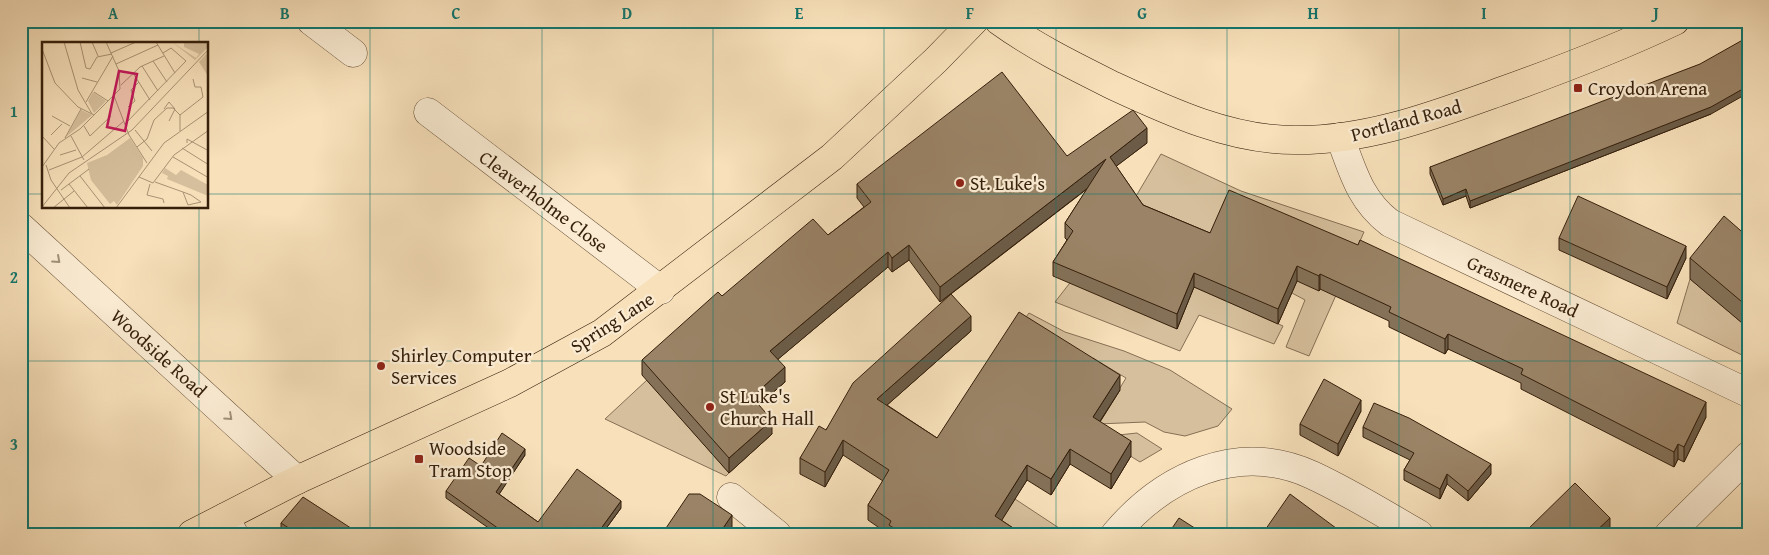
<svg xmlns="http://www.w3.org/2000/svg" width="1769" height="555" font-family="'Gentium Book Plus',serif">
<rect width="100%" height="100%" fill="#f7e0ba"/>
<filter id="stains"><feTurbulence type="fractalNoise" baseFrequency=".004" numOctaves="4"/><feColorMatrix values="0 0 0 0 .2 0 0 0 0 .09 0 0 0 0 .02 0 0 0 .5 -.17"/></filter>
<radialGradient id="worn" r=".72"><stop offset=".6" stop-color="#630" stop-opacity="0"/><stop offset="1" stop-color="#630" stop-opacity=".3"/></radialGradient>
<g fill="#d6bf9c" stroke="#866f54">
<path d="M 1161,154 L 1241,191 L 1364,232 L 1309,356 L 1286,347 L 1305,300 L 1292,293 L 1229,205 L 1194,287 L 1283,326 L 1274,344 L 1199,315 L 1180,351 L 1055,302 L 1132,203 Z"/>
<path d="M 1690,279 L 1748,328 L 1748,358 L 1677,323 Z"/>
<path d="M 1029,313 L 1065,332 L 1124,351 L 1170,370 L 1232,409 L 1218,426 L 1185,436 L 1164,432 L 1145,422 L 1098,424 L 1126,378 L 1093,358 L 1074,390 L 1019,327 Z"/>
<path d="M 647,380 L 729,473 L 726,476 L 605,419 Z"/>
<path d="M 1137,433 L 1162,449 L 1140,462 L 1100,437 Z"/>
<path d="M 1015,499 L 1059,528 L 1056,534 L 999,534 L 995,531 Z"/>
</g>
<g fill="none" stroke-linecap="round" stroke-linejoin="round">
<g stroke="#664f37" stroke-width="29">
<g id="street">
<path d="M 311,21 L 353,53"/>
<path d="M 428,112 L 661,290"/>
<path d="M 1340,137 C 1353,172 1360,200 1390,223 L 1748,393"/>
<path d="M 21,227 L 297,480"/>
<path d="M 731,497 L 777,534"/>
<path d="M 225,517 L 234,534"/>
<path d="M 1115,534 C 1164,476 1238,441 1312,475 C 1349,492 1384,514 1419,534"/>
<path d="M 1669,534 L 1748,456"/>
</g>
</g>
<g stroke="#351f0b" stroke-width="29">
<g id="primary">
<path d="M 999,21 C 1035,47 1074,66 1114,86 C 1170,112 1231,140 1294,140 C 1366,141 1432,116 1499,92 C 1558,71 1618,48 1675,21"/>
<path d="M 192,534 L 297,480 L 510,383 L 602,333 L 832,157 L 936,60 L 974,21"/>
</g>
</g>
<use href="#street" stroke="#faebd2" stroke-width="28"/>
<use href="#primary" stroke="#f7e0ba" stroke-width="28"/>
</g>
<g fill="#847158" stroke="#351f0b">
<path d="M 1711,114 L 1470,208 L 1466,196 L 1443,205 L 1430,174 L 1430,167 Z"/>
<path d="M 1147,143 L 1116,166 L 1143,205 L 1210,233 L 1706,417 L 1684,462 L 1678,459 L 1674,467 L 1521,389 L 1521,383 L 1448,349 L 1445,354 L 1389,327 L 1389,321 L 1320,289 L 1319,291 L 1297,281 L 1278,324 L 1194,287 L 1177,329 L 1053,276 L 1053,262 L 1067,240 L 1065,238 L 1065,223 L 1087,189 L 951,294 L 971,331 L 887,405 L 937,438 L 1120,390 L 1100,422 L 1131,456 L 1111,489 L 1070,464 L 1051,495 L 1027,480 L 1001,520 L 1022,534 L 888,534 L 868,520 L 868,505 L 883,481 L 843,455 L 825,487 L 800,474 L 800,458 L 950,294 L 940,302 L 909,260 L 892,272 L 888,267 L 778,359 L 785,382 L 759,405 L 772,434 L 729,473 L 642,375 L 642,360 L 722,296 L 828,235 L 864,207 L 857,198 L 857,184 L 1067,156 Z"/>
<path d="M 1748,237 L 1748,328 L 1690,279 L 1690,258 Z"/>
<path d="M 1559,238 L 1686,258 L 1667,299 L 1559,250 Z"/>
<path d="M 1361,411 L 1338,456 L 1300,435 L 1300,424 Z"/>
<path d="M 1363,427 L 1491,474 L 1468,501 L 1447,484 L 1440,499 L 1404,480 L 1404,470 L 1410,460 L 1363,437 Z"/>
<path d="M 525,455 L 499,494 L 538,522 L 621,508 L 602,534 L 497,534 L 446,498 L 446,491 L 481,466 Z"/>
<path d="M 281,523 L 360,534 L 281,534 Z"/>
</g>
<g fill="#6c5c47" stroke="#351f0b">
<path d="M 1748,86 L 1748,93 L 1711,114 L 1470,208 L 1470,201 Z"/>
<path d="M 1147,128 L 1147,143 L 1110,171 L 1110,157 Z"/>
<path d="M 1106,159 L 1106,174 L 940,302 L 940,287 Z"/>
<path d="M 1466,189 L 1466,196 L 1443,205 L 1443,199 Z"/>
<path d="M 909,245 L 909,260 L 892,272 L 892,258 Z"/>
<path d="M 1686,246 L 1686,258 L 1667,299 L 1667,287 Z"/>
<path d="M 888,252 L 888,267 L 770,366 L 770,351 Z"/>
<path d="M 1297,266 L 1297,281 L 1278,324 L 1278,309 Z"/>
<path d="M 1194,273 L 1194,287 L 1177,329 L 1177,314 Z"/>
<path d="M 1320,274 L 1320,289 L 1319,291 L 1319,276 Z"/>
<path d="M 971,316 L 971,331 L 877,414 L 877,399 Z"/>
<path d="M 1448,334 L 1448,349 L 1445,354 L 1445,339 Z"/>
<path d="M 785,367 L 785,382 L 752,411 L 752,397 Z"/>
<path d="M 1120,375 L 1120,390 L 1093,432 L 1093,417 Z"/>
<path d="M 1361,400 L 1361,411 L 1338,456 L 1338,444 Z"/>
<path d="M 1706,402 L 1706,417 L 1684,462 L 1684,447 Z"/>
<path d="M 772,420 L 772,434 L 729,473 L 729,458 Z"/>
<path d="M 843,440 L 843,455 L 825,487 L 825,472 Z"/>
<path d="M 1131,441 L 1131,456 L 1111,489 L 1111,474 Z"/>
<path d="M 1678,444 L 1678,459 L 1674,467 L 1674,452 Z"/>
<path d="M 525,449 L 525,455 L 496,499 L 496,492 Z"/>
<path d="M 1070,449 L 1070,464 L 1051,495 L 1051,479 Z"/>
<path d="M 1491,464 L 1491,474 L 1468,501 L 1468,491 Z"/>
<path d="M 1027,465 L 1027,480 L 995,531 L 995,516 Z"/>
<path d="M 1447,474 L 1447,484 L 1440,499 L 1440,489 Z"/>
<path d="M 621,501 L 621,508 L 602,534 L 597,534 Z"/>
<path d="M 732,515 L 732,527 L 727,534 L 719,534 Z"/>
<path d="M 1610,518 L 1610,529 L 1605,534 L 1593,534 Z"/>
</g>
<g fill="#9a8366" stroke="#351f0b">
<path d="M 1748,37 L 1748,86 L 1711,107 L 1470,201 L 1466,189 L 1443,199 L 1430,167 L 1700,64 Z"/>
<path d="M 1002,72 L 1067,156 L 1133,110 L 1147,128 L 1110,157 L 1143,205 L 1210,233 L 1229,190 L 1358,245 L 1360,240 L 1706,402 L 1684,447 L 1678,444 L 1674,452 L 1521,374 L 1523,369 L 1448,334 L 1445,339 L 1389,312 L 1391,307 L 1320,274 L 1319,276 L 1297,266 L 1278,309 L 1194,273 L 1177,314 L 1053,262 L 1073,231 L 1065,223 L 1106,159 L 940,287 L 909,245 L 892,258 L 888,252 L 770,351 L 785,367 L 752,397 L 772,420 L 729,458 L 642,360 L 718,292 L 722,296 L 813,219 L 828,235 L 871,202 L 857,184 Z"/>
<path d="M 1578,196 L 1686,246 L 1667,287 L 1559,238 Z"/>
<path d="M 1724,216 L 1748,237 L 1748,307 L 1690,258 Z"/>
<path d="M 951,294 L 971,316 L 877,399 L 937,438 L 1019,312 L 1120,375 L 1093,417 L 1131,441 L 1111,474 L 1070,449 L 1051,479 L 1027,465 L 995,516 L 1022,534 L 903,534 L 889,525 L 891,521 L 868,505 L 889,470 L 843,440 L 825,472 L 800,458 L 819,426 L 826,430 L 853,383 Z"/>
<path d="M 1324,379 L 1361,400 L 1338,444 L 1300,424 Z"/>
<path d="M 1374,403 L 1409,418 L 1491,464 L 1468,491 L 1447,474 L 1440,489 L 1404,470 L 1414,453 L 1363,427 Z"/>
<path d="M 502,433 L 525,449 L 496,492 L 538,522 L 577,469 L 621,501 L 597,534 L 506,534 L 446,491 L 469,458 L 481,466 Z"/>
<path d="M 1575,483 L 1610,518 L 1593,534 L 1523,534 Z"/>
<path d="M 689,494 L 700,494 L 732,515 L 719,534 L 662,534 Z"/>
<path d="M 1290,494 L 1344,534 L 1263,533 Z"/>
<path d="M 303,497 L 360,534 L 298,534 L 281,523 Z"/>
<path d="M 1179,518 L 1204,534 L 1168,534 Z"/>
</g>
<defs><path id="oneway-chevron" d="M-2-3.5L2.5 0L-2 3.5" fill="none" stroke-width="1.6" stroke-linecap="round" stroke-linejoin="round" transform="scale(1.25)"/></defs>
<g stroke="#a18f78">
<use href="#oneway-chevron" transform="translate(57 260) rotate(42)"/>
<use href="#oneway-chevron" transform="translate(229 417) rotate(42)"/>
</g>
<path fill="none" stroke="#0f766e" stroke-width="1" stroke-opacity="0.55" d="M 199,21 L 199,44M 370,21 L 370,534M 542,21 L 542,534M 713,21 L 713,534M 884,21 L 884,534M 1056,21 L 1056,534M 1227,21 L 1227,534M 1399,21 L 1399,534M 1570,21 L 1570,534M 21,194 L 44,194M 208,194 L 1748,194M 199,208 L 199,534M 21,361 L 1748,361"/>
<g fill="#8f2418" stroke="#faebd2" stroke-width="2">
<rect x="1573" y="83" width="10" height="10" rx="2.5"/>
<circle cx="960" cy="183" r="5"/>
<circle cx="381" cy="366" r="5"/>
<circle cx="710" cy="407" r="5"/>
<rect x="414" y="454" width="10" height="10" rx="2.5"/>
</g>
<g text-anchor="middle" dominant-baseline="central" stroke-width="4.5" stroke-linejoin="round" paint-order="stroke">
<g font-size="19" fill="#351f0b" stroke="#faebd2" text-anchor="start">
<text x="1588" y="88">Croydon Arena</text>
<text x="970" y="183">St. Luke's</text>
<text x="391" y="355">Shirley Computer<tspan x="391" dy="22">Services</tspan></text>
<text x="720" y="396">St Luke's<tspan x="720" dy="22">Church Hall</tspan></text>
<text x="429" y="448">Woodside<tspan x="429" dy="22">Tram Stop</tspan></text>
</g>
<g font-size="19" fill="#351f0b" stroke="#faebd2">
<text transform="translate(1406 120) rotate(-15)">Portland Road</text>
<text transform="translate(544 201) rotate(37)">Cleaverholme Close</text>
<text transform="translate(1523 286) rotate(25)">Grasmere Road</text>
<text transform="translate(612 322) rotate(-33)">Spring Lane</text>
<text transform="translate(159 353) rotate(42)">Woodside Road</text>
</g>
</g>
<g transform="translate(42 42)">
<rect width="166" height="166" fill="#f7e0ba"/>
<path d="M 130,0 L 154,16 L 157,12 L 142,5 L 142,0 L 166,0 L 166,5 L 153,18 ZM 166,10 L 166,34 L 157,20 ZM 51,50 L 64,59 L 52,71 L 46,59 ZM 39,68 L 50,73 L 24,95 ZM 88,96 L 101,116 L 101,124 L 75,163 L 72,159 L 68,162 L 49,138 L 45,121 L 65,113 ZM 123,126 L 134,133 L 139,128 L 166,143 L 166,154 L 125,137 L 126,134 L 120,131 Z" fill="#d6bf9c"/>
<path fill="none" stroke="#a99374" stroke-width="1" d="M 22,0 L 36,48 L 50,72M 38,0 L 44,26 L 48,27 L 55,15 L 70,12M 50,0 L 56,14M 114,0 L 133,31M 0,7 L 13,41 L 36,65 L 52,73M 69,11 L 94,0M 111,19 L 125,40M 74,22 L 116,3M 100,24 L 116,49M 91,31 L 108,58M 40,36 L 55,40M 79,43 L 98,25 L 122,14M 52,50 L 66,59M 72,54 L 87,93 L 105,121M 44,60 L 71,14M 86,65 L 93,59 L 89,48 L 97,40M 122,67 L 127,60 L 133,67 L 127,79M 138,73 L 161,55 L 159,45 L 153,45 L 151,37M 10,74 L 28,84M 83,82 L 144,19 L 129,6 L 121,11M 42,84 L 48,94 L 69,74M 93,88 L 110,109M 9,93 L 20,82M 0,94 L 12,107M 29,94 L 42,118M 23,96 L 39,67M 145,101 L 145,97 L 167,109M 95,105 L 105,97 L 112,78 L 125,66 L 131,66 L 138,73 L 138,89M 140,106 L 167,123M 18,113 L 34,108M 131,115 L 167,136M 4,123 L 9,138 L 28,166M 0,125 L 17,101 L 38,87 L 78,47 L 77,29 L 64,0M 7,128 L 40,115 L 82,79M 38,134 L 63,166M 97,135 L 111,141 L 132,113 L 167,88M 113,140 L 141,150 L 149,153 L 159,160 L 146,163 L 141,150M 27,142 L 46,166M 108,142 L 105,153 L 121,157 L 122,161M 19,148 L 47,127M 0,165 L 27,131 L 90,88 L 167,7M 11,166 L 32,149M 74,166 L 122,101 L 167,69"/>
<path fill="#c2185b" fill-opacity="0.15" stroke="#c2185b" stroke-width="2.5" d="M 77,29 L 95,32 L 83,89 L 65,85 Z"/>
<rect width="166" height="166" fill="none" stroke="#351f0b" stroke-width="2.5"/>
</g>
<rect width="1769" height="555" fill="none" stroke="#f7e0ba" stroke-width="55"/>
<rect x="28" y="28" width="1714" height="500" fill="none" stroke="#0f766e" stroke-width="2"/>
<g font-size="16" text-anchor="middle" font-weight="bold" fill="#0f766e">
<text x="113" y="19">A</text>
<text x="285" y="19">B</text>
<text x="456" y="19">C</text>
<text x="627" y="19">D</text>
<text x="799" y="19">E</text>
<text x="970" y="19">F</text>
<text x="1142" y="19">G</text>
<text x="1313" y="19">H</text>
<text x="1484" y="19">I</text>
<text x="1656" y="19">J</text>
<text x="14" y="117">1</text>
<text x="14" y="283">2</text>
<text x="14" y="450">3</text>
</g>
<rect width="100%" height="100%" filter="url(#stains)"/>
<rect width="100%" height="100%" fill="url(#worn)"/>
</svg>
